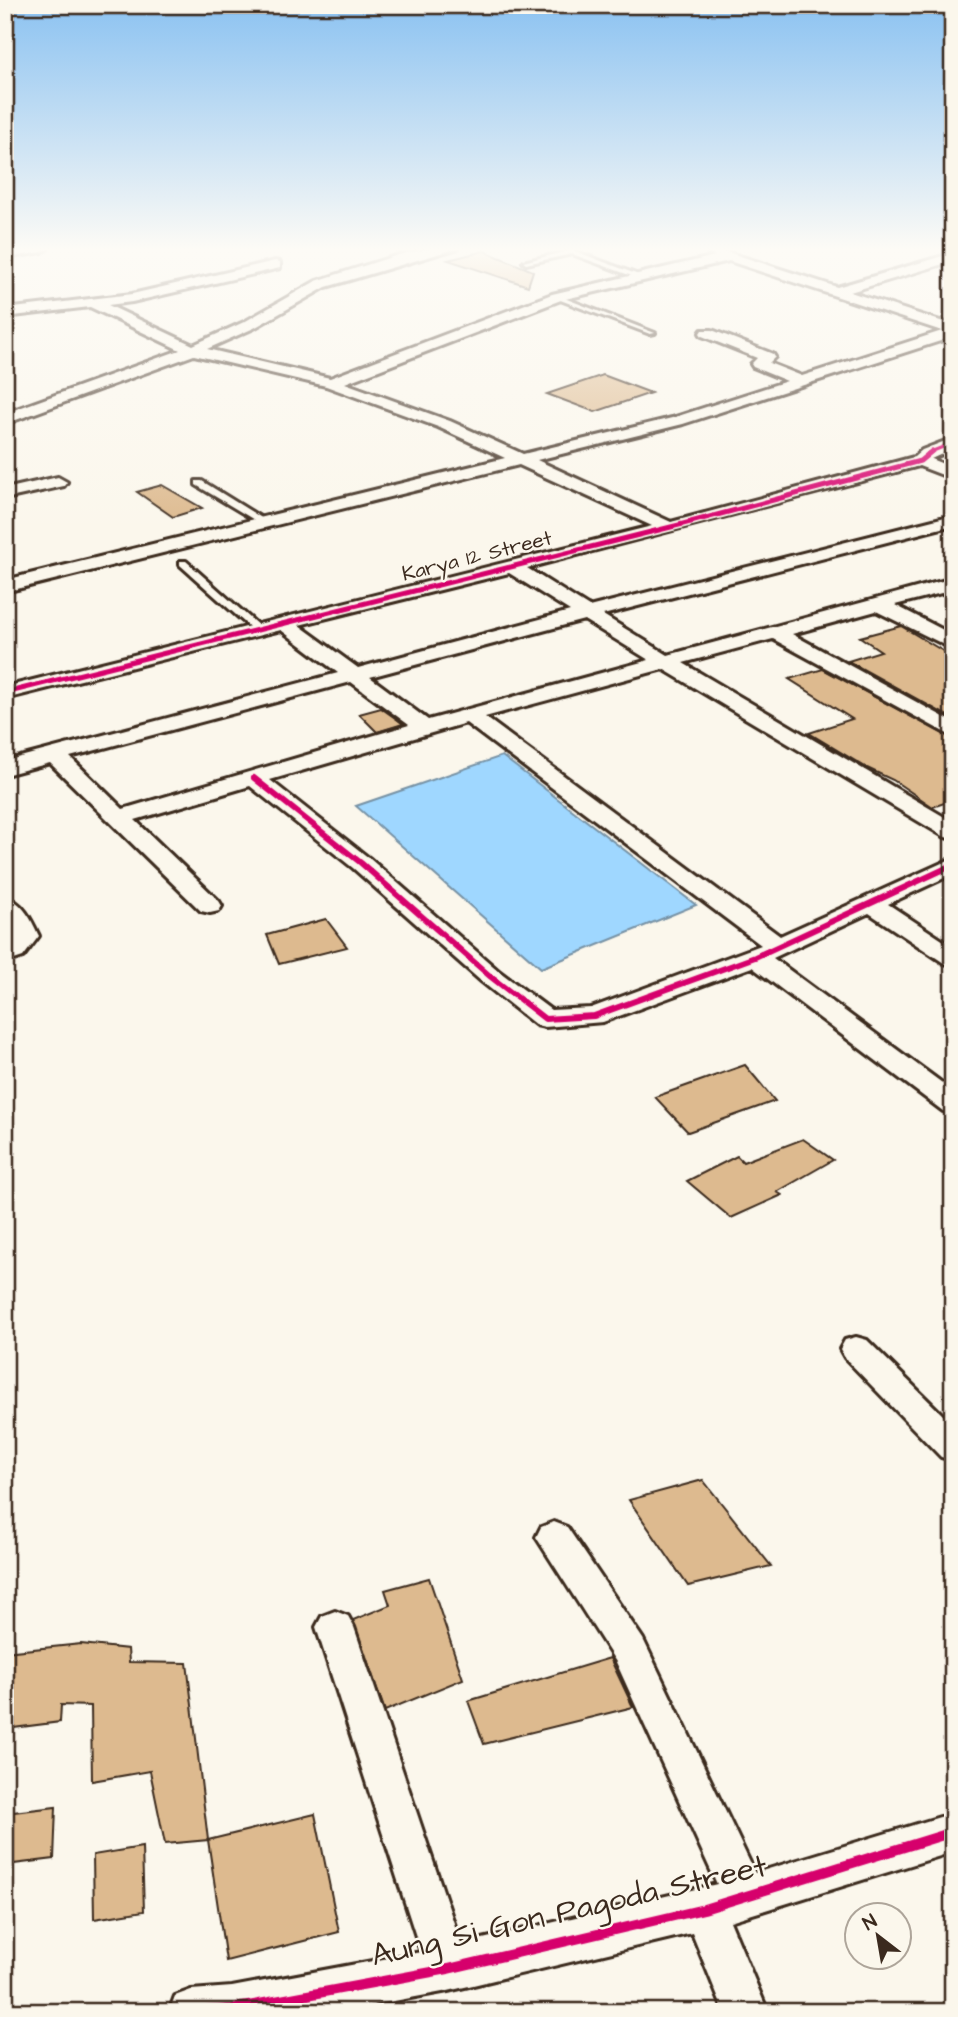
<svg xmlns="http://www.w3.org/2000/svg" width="958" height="2017" font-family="'Architects Daughter',sans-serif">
<rect width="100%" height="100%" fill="#fbf7ec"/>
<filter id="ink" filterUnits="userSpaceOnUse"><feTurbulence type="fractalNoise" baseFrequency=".0143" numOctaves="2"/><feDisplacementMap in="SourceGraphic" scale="14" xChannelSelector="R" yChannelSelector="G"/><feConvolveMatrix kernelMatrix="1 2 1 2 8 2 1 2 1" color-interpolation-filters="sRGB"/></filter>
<g filter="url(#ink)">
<path fill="#9fd7ff" stroke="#7792a5" stroke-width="2" d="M 502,756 L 696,905 L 541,968 L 356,806 Z"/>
<g fill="#ddba8f" stroke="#3b2a1e" stroke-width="2">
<path d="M 484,251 L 533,271 L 528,286 L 448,260 Z"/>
<path d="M 603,375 L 651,393 L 595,412 L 547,394 Z"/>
<path d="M 162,485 L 202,508 L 173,517 L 137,492 Z"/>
<path d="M 901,626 L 953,657 L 953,719 L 848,661 L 881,651 L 860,637 Z"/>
<path d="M 823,669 L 953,739 L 953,800 L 933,807 L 893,780 L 867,768 L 809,733 L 852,719 L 789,679 Z"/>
<path d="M 381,708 L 398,720 L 403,724 L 377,732 L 359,714 Z"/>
<path d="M 326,919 L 347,947 L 279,964 L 267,935 Z"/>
<path d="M 745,1065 L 775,1101 L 688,1132 L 655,1097 Z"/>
<path d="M 803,1139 L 833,1160 L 777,1192 L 782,1195 L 731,1218 L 687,1181 L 737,1156 L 743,1162 Z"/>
<path d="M 703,1480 L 771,1566 L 688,1586 L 629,1500 Z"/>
<path d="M 429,1578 L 463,1679 L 385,1711 L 353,1620 L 390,1605 L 385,1590 Z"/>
<path d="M 81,1644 L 128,1649 L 129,1662 L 187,1663 L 208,1840 L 165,1844 L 150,1771 L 92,1781 L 91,1706 L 61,1705 L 60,1722 L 5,1729 L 5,1652 Z"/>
<path d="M 610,1658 L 633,1707 L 484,1744 L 468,1701 Z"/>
<path d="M 56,1807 L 54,1859 L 5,1865 L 5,1813 Z"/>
<path d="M 315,1814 L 339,1932 L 226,1961 L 208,1840 Z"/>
<path d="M 142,1847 L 144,1911 L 94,1919 L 93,1855 Z"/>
</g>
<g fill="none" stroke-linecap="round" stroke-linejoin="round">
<g stroke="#3b2a1e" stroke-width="6">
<g id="lane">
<path d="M 572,250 L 644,277 L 645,278 L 640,279 L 572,254 L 526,264 L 523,262 Z"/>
<path d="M 555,296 L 559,296 L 655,333 L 650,334 L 555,298 Z"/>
<path d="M 196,481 L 202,481 L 268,522 L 261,524 L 196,485 Z"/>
<path d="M 180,561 L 186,561 L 260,627 L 260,631 L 254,631 L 180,565 Z"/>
</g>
</g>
<g stroke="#3b2a1e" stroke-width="6">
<g id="street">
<path d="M 17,248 L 48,248 L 42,252 L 5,258 L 5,250 Z"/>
<path d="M 432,248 L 458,248 L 326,287 L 254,328 L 207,349 L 330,378 L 552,294 L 715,256 L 709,252 L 715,248 L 837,287 L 953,253 L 953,261 L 850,292 L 953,325 L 953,337 L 683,424 L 537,460 L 671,522 L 914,457 L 922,450 L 953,438 L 953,449 L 931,459 L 953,468 L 953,479 L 919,466 L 527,568 L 589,607 L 953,515 L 953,525 L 603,615 L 668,655 L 953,578 L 953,590 L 895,605 L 953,635 L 953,649 L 876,611 L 792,634 L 953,722 L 953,737 L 773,639 L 683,663 L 953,822 L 953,839 L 945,837 L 663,669 L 485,717 L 780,936 L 953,858 L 953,874 L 888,904 L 953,947 L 953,966 L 944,963 L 869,913 L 773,958 L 953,1091 L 953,1114 L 943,1111 L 752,967 L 603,1022 L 545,1027 L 536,1025 L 482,982 L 353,868 L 250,786 L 135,820 L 219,901 L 222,906 L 219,911 L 210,913 L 201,911 L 50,763 L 5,775 L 5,761 L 338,673 L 281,630 L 5,699 L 5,687 L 652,526 L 519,465 L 5,592 L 5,580 L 505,458 L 438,427 L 326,386 L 194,355 L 5,424 L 5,413 L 180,350 L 90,307 L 5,317 L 5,309 L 132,294 L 275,261 L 280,262 L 280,268 L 132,302 L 108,305 L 193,345 L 244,322 L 316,281 L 398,255 ZM 729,261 L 942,331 L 802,376 L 769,363 L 775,357 L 773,354 L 712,330 L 702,330 L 700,333 L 702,336 L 757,358 L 751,364 L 753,367 L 787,381 L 672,418 L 523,454 L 450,421 L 345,383 L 561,300 ZM 509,573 L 570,611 L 358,668 L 299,625 ZM 584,620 L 649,660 L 428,720 L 370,677 ZM 351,682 L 409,725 L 123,809 L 70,757 ZM 466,723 L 761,945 L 591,1008 L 551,1010 L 500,972 L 369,858 L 270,780 Z"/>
<path d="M 58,477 L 67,482 L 64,486 L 5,499 L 5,489 Z"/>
<path d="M 5,897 C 23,901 32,921 39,936 L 23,957 L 5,963 L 5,946 L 14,935 L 5,919 Z"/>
<path d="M 856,1337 L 867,1340 L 953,1425 L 953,1460 L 941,1457 L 845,1358 L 840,1349 L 845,1340 Z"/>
<path d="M 554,1522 L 567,1527 L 643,1639 L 755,1873 L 953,1813 L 953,1852 L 730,1921 L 768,2012 L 724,2012 L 692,1933 L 448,1991 L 335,2012 L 169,2012 L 175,1996 L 191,1990 L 232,1987 L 421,1952 L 316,1627 L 322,1616 L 335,1611 L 348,1616 L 354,1627 L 461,1944 L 717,1884 L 616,1662 L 536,1537 L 541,1527 Z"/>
</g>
</g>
<use href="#lane" fill="#fbf7ec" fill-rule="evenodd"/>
<use href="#street" fill="#fbf7ec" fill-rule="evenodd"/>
<g stroke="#fbf7ec" stroke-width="6">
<path id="cycleway-far3" d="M 928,453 L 953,443"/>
</g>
<g stroke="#fbf7ec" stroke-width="9">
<path id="cycleway-far2" d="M 5,693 L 683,524 L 920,461 L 932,451"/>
</g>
<g stroke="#fbf7ec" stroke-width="10">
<path id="cycleway-far1" d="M 254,778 L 361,863 L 491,977 L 545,1019 L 594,1016 L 755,957 L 953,865"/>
</g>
<g stroke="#fbf7ec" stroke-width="15">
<path id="cycleway" d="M 191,2012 L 232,2009 L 448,1969 L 704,1909 L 953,1832"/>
</g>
<use href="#cycleway-far3" stroke="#d6006c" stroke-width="3.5"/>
<use href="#cycleway-far2" stroke="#d6006c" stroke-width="5"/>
<use href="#cycleway-far1" stroke="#d6006c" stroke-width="6"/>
<use href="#cycleway" stroke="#d6006c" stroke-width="10"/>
</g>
</g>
<linearGradient id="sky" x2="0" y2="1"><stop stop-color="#8bc2f1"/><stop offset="0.47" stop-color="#fdfbf6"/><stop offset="1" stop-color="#fdfbf6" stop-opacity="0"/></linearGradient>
<rect width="958" height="530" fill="url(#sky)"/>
<g text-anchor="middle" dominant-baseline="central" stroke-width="5" stroke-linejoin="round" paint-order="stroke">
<g font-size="21" fill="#3b2a1e" stroke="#fbf7ec">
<text transform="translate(477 556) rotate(-14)">Karya 12 Street</text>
</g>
<g font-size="32" fill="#3b2a1e" stroke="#fbf7ec">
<text transform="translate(569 1911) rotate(-13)">Aung Si Gon Pagoda Street</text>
</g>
</g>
<rect width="958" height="2017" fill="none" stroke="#fbf7ec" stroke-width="28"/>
<rect x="14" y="14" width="930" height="1989" fill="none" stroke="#3b2a1e" stroke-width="2.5" filter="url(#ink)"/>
<g transform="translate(878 1936) rotate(329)"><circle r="33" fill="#fbf7ec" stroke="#aea59a" stroke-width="2"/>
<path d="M0-5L12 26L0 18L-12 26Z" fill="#3b2a1e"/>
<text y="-10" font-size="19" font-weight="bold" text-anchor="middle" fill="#3b2a1e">N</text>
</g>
</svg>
